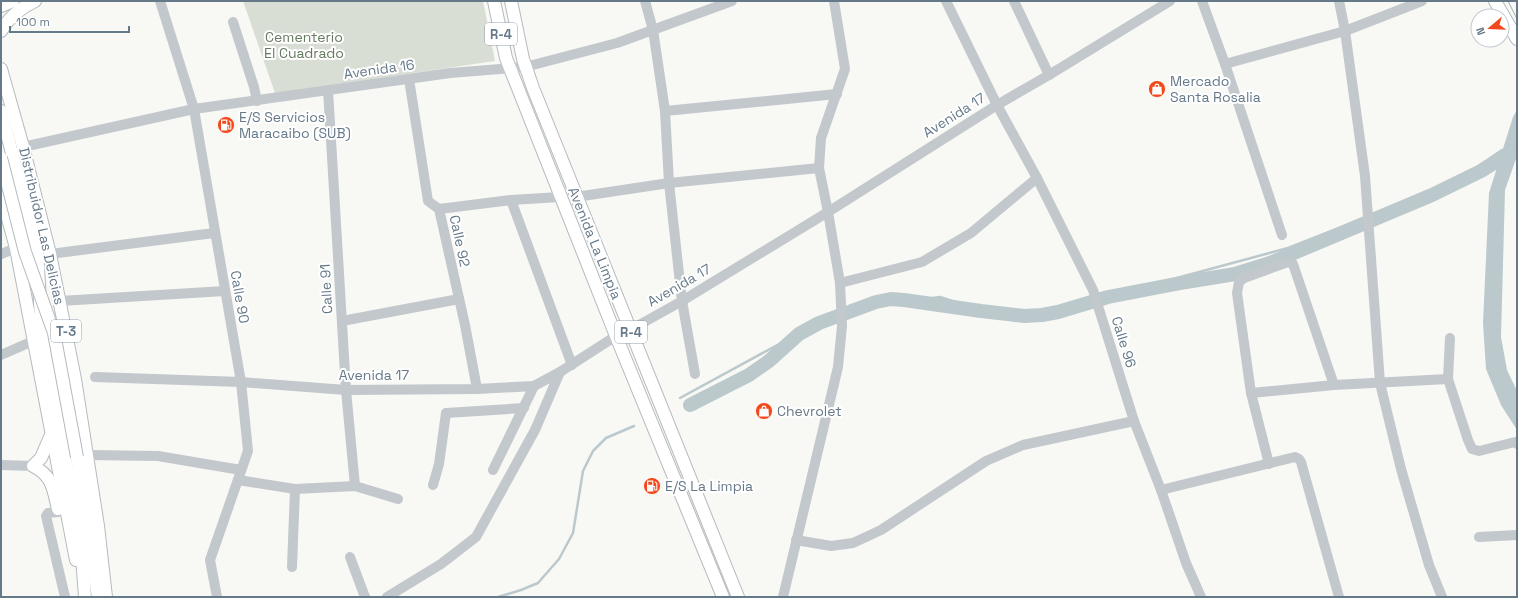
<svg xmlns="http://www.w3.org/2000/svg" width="1518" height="598" font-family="'Space Grotesk',sans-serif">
<rect width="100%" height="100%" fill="#f8f8f5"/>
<path fill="#d8ded4" d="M 243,1 L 483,1 L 495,61 L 275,93 Z"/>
<path fill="#bbc8cc" d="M 1517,110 L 1517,156 L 1505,190 L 1501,337 L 1507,370 L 1517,391 L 1517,430 L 1501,405 L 1486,369 L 1483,323 L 1489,193 L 1513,117 Z"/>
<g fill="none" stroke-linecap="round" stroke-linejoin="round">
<g stroke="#bbc8cc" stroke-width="2.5">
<path d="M 1370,216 L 1464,176 L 1502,150"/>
<path d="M 1099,299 L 1288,248 L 1365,218"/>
<path d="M 844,309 L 940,297 L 1016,321 L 1094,300"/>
<path d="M 680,398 L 838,312"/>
<path d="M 498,597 L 521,590 L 538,583 L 559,559 L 573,533 L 583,471 L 593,451 L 606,438 L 634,426"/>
</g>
<path stroke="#bbc8cc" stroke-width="14" d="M 690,405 L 749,375 L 769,361 L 799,334 L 819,323 L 876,302 L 891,299 L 904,300 L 981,311 L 1024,316 L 1042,315 L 1058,312 L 1108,297 L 1186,282 L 1235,274 L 1270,263 L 1432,195 L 1481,171 L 1510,153"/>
<g stroke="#b4babe" stroke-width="14">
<g id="major">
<path d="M 494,1 L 506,58 L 616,336 L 723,597"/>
<path d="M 511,1 L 523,59 L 533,88 L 738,597"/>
<path d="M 1495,1 L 1517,39"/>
<path d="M 1,6 L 13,1"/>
<path d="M 1,31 C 9,17 20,8 35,1"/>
<path d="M 1,69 L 23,147 L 50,254 L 75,379 L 98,526 L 106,597"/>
<path d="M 1,111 L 37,250 L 42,337 L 81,543 L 85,597"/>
<path d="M 1,193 L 16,248 L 76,560"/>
<path d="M 51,435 L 41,458 L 33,466 C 53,476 53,489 58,509"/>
<path d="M 77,457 L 98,597"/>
</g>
</g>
<g stroke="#c3c8cc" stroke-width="10">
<path d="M 160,1 L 194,109 L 241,382 L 248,451 L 210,560 L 217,597"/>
<path d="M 645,1 L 653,30 L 665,111 L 669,183 L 682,301 L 695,374"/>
<path d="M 946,1 L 997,105 L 1037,178 L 1093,290 L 1134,421 L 1161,490 L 1186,563 L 1201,597"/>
<path d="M 1014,1 L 1049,75"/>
<path d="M 1202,1 L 1225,64 L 1345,31 L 1422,1"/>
<path d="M 1339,1 L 1345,31 L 1365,176 L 1380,383 L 1401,469 L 1429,565 L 1442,597"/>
<path d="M 233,22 L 254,87 L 257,101"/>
<path d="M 1225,64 L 1282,235"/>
<path d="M 409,79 L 428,201 L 439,209 L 465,325 L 477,389"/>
<path d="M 328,90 L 346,390 L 355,486"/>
<path d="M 665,111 L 837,94"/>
<path d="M 23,147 L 194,109 L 450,73 L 525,67 L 617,43 L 732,1"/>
<path d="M 576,197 L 669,183 L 819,168"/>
<path d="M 511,200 L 572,365"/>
<path d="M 439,209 L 511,200 L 560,197"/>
<path d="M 1,254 L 16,248"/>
<path d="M 50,254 L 214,233"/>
<path d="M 840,283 L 922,262 L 971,233 L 1037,178"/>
<path d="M 60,301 L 225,291"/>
<path d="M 342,321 L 459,299"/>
<path d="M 1,355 L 33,341"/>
<path d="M 95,377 L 241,382 L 346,390 L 477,389 L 534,386 L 560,372 L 616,336 L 630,330 L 682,301 L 828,212 L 997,105 L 1049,75 L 1170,1"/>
<path d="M 1448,379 L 1450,338"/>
<path d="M 1251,393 L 1334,385 L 1448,379 L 1468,440 L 1472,449 L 1479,451 L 1515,442 L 1517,444"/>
<path d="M 88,455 L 158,456 L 241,470"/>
<path d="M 1269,464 L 1251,393 L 1237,293 L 1239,282 L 1244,278 L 1288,262 L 1293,264 L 1334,385"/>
<path d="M 1,465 L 33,466"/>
<path d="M 493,470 L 534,386"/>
<path d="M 238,480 L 295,489 L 355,486 L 398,499"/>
<path d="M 433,485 L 439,464 L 446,413 L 524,408"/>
<path d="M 1161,490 L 1295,457 L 1299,459 L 1301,462 L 1339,597"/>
<path d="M 58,512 L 48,513 L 46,516 L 65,597"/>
<path d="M 1479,537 L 1517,535"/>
<path d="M 796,540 L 831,546 L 853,543 L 881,530 L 986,461 L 1023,445 L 1134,421"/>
<path d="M 350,557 L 365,597"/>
<path d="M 292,567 L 295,489"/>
<path d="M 387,597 L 441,564 L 476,537 L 535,430 L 560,372"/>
<path d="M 783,597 L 838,367 L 842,326 L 840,283 L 828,212 L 819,168 L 821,138 L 845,69 L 834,1"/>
</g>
<use href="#major" stroke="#fff" stroke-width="12"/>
<path stroke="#a4abb1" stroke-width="1" d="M 1508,1 L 1517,19"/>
<g stroke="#b4babe" stroke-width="14" stroke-linecap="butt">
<path id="major-bridge" d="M 1,158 L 25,252 L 54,333 L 77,457"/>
</g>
<use href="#major-bridge" stroke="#fff" stroke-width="12"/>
</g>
<defs>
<g id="shop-disc" transform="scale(0.9)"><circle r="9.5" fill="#f1491c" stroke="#fff"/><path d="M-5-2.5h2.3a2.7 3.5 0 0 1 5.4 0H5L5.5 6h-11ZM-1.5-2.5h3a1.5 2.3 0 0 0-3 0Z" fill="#fff"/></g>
<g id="fuel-disc" transform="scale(0.9)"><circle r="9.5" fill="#f1491c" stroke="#fff"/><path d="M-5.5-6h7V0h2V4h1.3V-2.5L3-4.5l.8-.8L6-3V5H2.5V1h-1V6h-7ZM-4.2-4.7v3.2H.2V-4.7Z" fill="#fff"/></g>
</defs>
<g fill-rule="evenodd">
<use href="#shop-disc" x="1157" y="89"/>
<use href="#fuel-disc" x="226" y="125"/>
<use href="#shop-disc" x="764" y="411"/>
<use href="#fuel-disc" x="652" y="486"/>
</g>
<g text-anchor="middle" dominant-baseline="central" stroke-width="4" stroke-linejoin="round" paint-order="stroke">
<g fill="#fff" stroke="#93a1ac" stroke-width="1">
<rect x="485" y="23" width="32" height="22" rx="3"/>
<rect x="51" y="320" width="30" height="22" rx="3"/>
<rect x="615" y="321" width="32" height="22" rx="3"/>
</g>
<g font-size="13" font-weight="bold" fill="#657989">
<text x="501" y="34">R-4</text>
<text x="66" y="331">T-3</text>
<text x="631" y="332">R-4</text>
</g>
<g font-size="14" fill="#667a60" stroke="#fff">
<text x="304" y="37">Cementerio<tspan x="304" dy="16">El Cuadrado</tspan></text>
</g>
<g font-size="14" fill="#657989" stroke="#fff">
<text transform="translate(379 69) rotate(-8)">Avenida 16</text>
<text transform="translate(954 115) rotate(-32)">Avenida 17</text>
<text transform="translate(42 226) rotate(77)">Distribuidor Las Delicias</text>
<text transform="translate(460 241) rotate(78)">Calle 92</text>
<text transform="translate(595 243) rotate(68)">Avenida La Limpia</text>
<text transform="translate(679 285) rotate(-30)">Avenida 17</text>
<text transform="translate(326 289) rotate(-93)">Calle 91</text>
<text transform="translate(240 297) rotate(80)">Calle 90</text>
<text transform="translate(1124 342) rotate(73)">Calle 96</text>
<text x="374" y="375">Avenida 17</text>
</g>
<g font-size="14" fill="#657989" stroke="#fff" text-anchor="start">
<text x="1170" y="81">Mercado<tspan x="1170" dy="16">Santa Rosalia</tspan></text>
<text x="239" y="117">E/S Servicios<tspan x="239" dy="16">Maracaibo (SUB)</tspan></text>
<text x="777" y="411">Chevrolet</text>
<text x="665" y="486">E/S La Limpia</text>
</g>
</g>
<rect width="1518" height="598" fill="none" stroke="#657989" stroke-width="4"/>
<g transform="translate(1490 28) rotate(251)"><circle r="19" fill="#ffffff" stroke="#c1c9d0"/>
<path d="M0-3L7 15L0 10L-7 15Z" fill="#f1491c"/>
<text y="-6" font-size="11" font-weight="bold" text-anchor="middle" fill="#657989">N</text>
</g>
<path d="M10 26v6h119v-6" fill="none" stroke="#657989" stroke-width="2"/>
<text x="16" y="26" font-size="12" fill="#657989" stroke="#ffffff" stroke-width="3" paint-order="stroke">100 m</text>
</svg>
